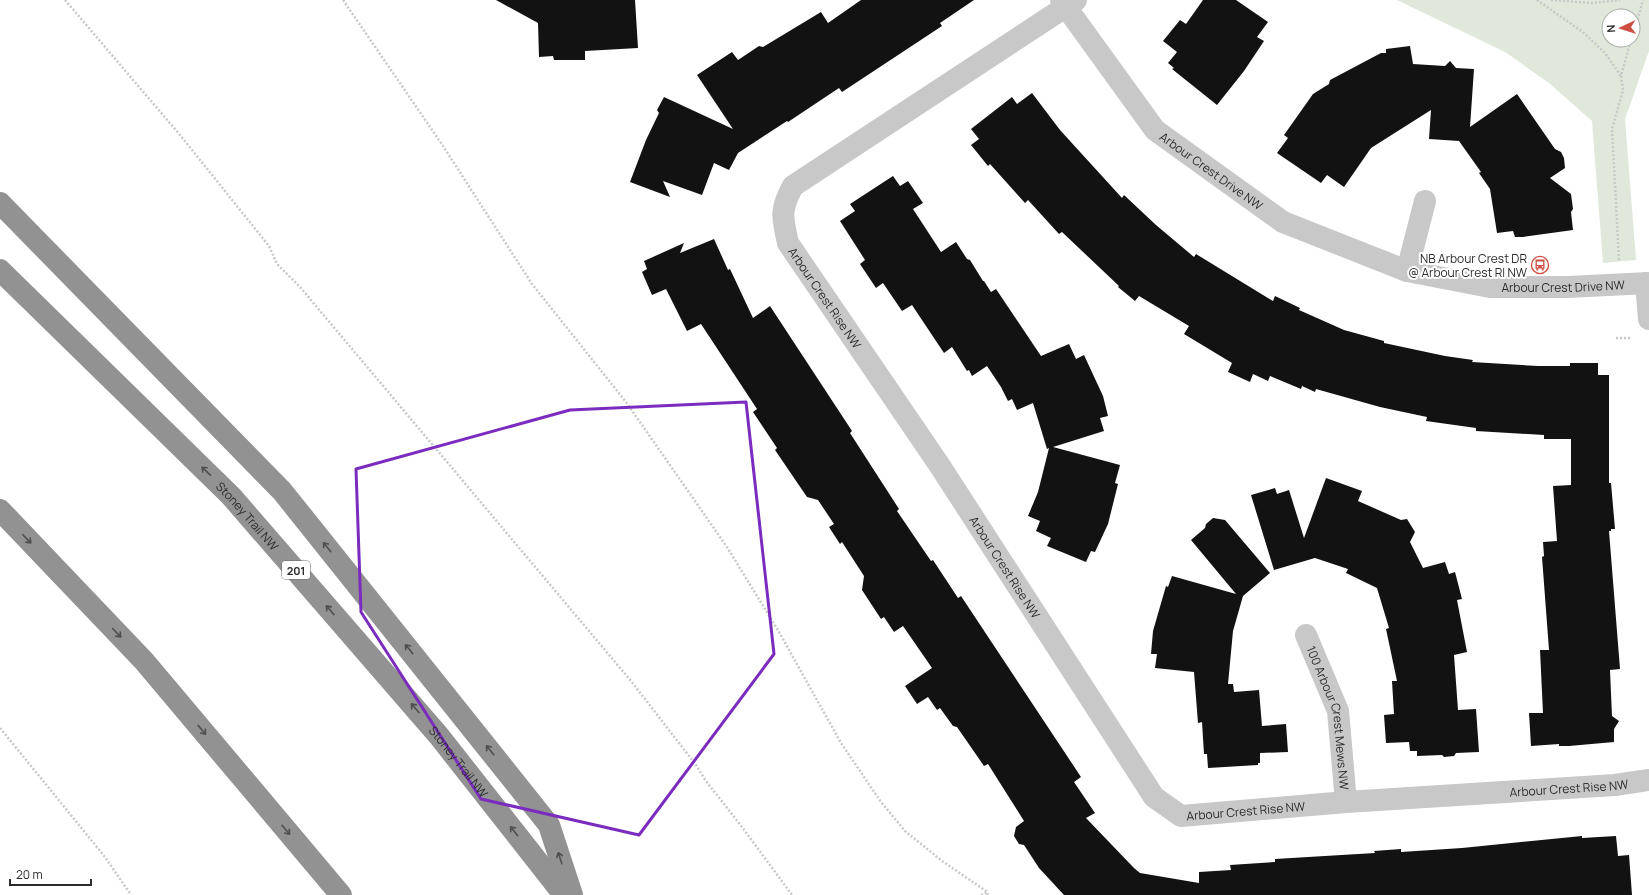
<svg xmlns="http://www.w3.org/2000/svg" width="1649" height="895" font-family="Manrope,sans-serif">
<rect width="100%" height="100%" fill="#fff"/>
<path fill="#dfe8da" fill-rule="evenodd" d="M 1397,0 L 1649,0 L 1649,51 L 1625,119 L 1636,260 L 1603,263 L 1592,121 L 1549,83 L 1505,52 ZM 1609,16 L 1633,16 L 1633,40 L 1609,40 Z"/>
<g fill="#121212">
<path d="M 496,0 L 635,0 L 638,48 L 585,51 L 585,60 L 554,60 L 553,56 L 539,57 L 538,23 Z"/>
<path d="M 861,0 L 974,0 L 940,23 L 942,26 L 842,92 L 839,88 L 788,122 L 787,121 L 738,153 L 729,170 L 714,163 L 702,195 L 663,181 L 670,197 L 630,182 L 646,140 L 659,113 L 657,110 L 664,97 L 733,129 L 697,75 L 732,52 L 738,60 L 759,46 L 763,47 L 821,12 L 828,23 Z"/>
<path d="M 1203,0 L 1236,0 L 1268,22 L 1257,37 L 1264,41 L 1244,71 L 1217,105 L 1172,69 L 1174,68 L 1168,63 L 1177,52 L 1163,41 L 1180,20 L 1186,24 Z"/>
<path d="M 1410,46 L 1413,64 L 1445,66 L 1450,61 L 1456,68 L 1474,69 L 1470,127 L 1517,94 L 1555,149 L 1561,152 L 1564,158 L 1565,168 L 1550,178 L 1571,194 L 1573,209 L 1571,212 L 1573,230 L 1523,237 L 1515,237 L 1513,231 L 1497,233 L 1490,189 L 1479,173 L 1481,172 L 1459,141 L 1429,139 L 1431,110 L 1371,148 L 1344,187 L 1327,175 L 1321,183 L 1277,153 L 1288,138 L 1284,135 L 1313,94 L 1329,84 L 1330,80 L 1381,53 L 1386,53 L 1386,49 Z"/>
<path d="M 1032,93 L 1060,130 L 1122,198 L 1124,195 L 1156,225 L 1194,257 L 1196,254 L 1273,301 L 1275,296 L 1300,308 L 1299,310 L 1344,330 L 1384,341 L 1384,343 L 1445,356 L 1473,360 L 1472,362 L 1538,366 L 1570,366 L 1570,363 L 1598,363 L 1598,375 L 1609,375 L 1609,483 L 1611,483 L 1615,529 L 1611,529 L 1611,531 L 1609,531 L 1620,669 L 1610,670 L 1612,716 L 1619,721 L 1614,729 L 1614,742 L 1569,746 L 1559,746 L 1559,744 L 1531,746 L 1529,713 L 1543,713 L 1540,650 L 1549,650 L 1542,557 L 1544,556 L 1543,542 L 1557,541 L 1553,486 L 1571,485 L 1571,439 L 1544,439 L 1544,435 L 1476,431 L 1476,428 L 1426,421 L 1427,417 L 1380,407 L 1316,389 L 1315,392 L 1302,386 L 1301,389 L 1270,376 L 1268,381 L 1253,374 L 1250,382 L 1228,372 L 1232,363 L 1184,334 L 1189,326 L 1139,296 L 1135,301 L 1118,287 L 1119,286 L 1062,232 L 1059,234 L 1028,200 L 1025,203 L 990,164 L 988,166 L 971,145 L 979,139 L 971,129 L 1012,97 L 1017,104 Z"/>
<path d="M 893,176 L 900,186 L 908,181 L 923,203 L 913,209 L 941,252 L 956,242 L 967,259 L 970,260 L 983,281 L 984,281 L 991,292 L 996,289 L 1041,356 L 1069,344 L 1076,359 L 1084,355 L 1103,396 L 1108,416 L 1100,418 L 1104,431 L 1053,447 L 1120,465 L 1115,483 L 1118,484 L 1108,524 L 1095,552 L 1091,551 L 1086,562 L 1047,546 L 1051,538 L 1036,531 L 1040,521 L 1028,516 L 1038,492 L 1049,448 L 1047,449 L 1033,403 L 1017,410 L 1012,399 L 1008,401 L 1001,387 L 987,366 L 972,376 L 969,370 L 967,371 L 952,347 L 944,353 L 912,305 L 902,311 L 883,283 L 876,288 L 860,264 L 865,260 L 840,221 L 855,211 L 850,204 Z"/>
<path d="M 714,239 L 728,270 L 730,269 L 753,318 L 770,306 L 852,431 L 850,433 L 899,509 L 897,511 L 931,561 L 933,560 L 958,598 L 961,596 L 1081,777 L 1074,782 L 1095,813 L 1086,818 L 1134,868 L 1140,873 L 1199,883 L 1199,872 L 1231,870 L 1230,865 L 1275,862 L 1275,859 L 1375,853 L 1374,851 L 1401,849 L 1401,852 L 1462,848 L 1582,836 L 1582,838 L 1616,836 L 1618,856 L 1629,855 L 1632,895 L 1200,895 L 1200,893 L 1200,895 L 1064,895 L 1039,868 L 1024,845 L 1019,844 L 1014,836 L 1016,827 L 1024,821 L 988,764 L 984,766 L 957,727 L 953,726 L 940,708 L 937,710 L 928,697 L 917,704 L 905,686 L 932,668 L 903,626 L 894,632 L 884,617 L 881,619 L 862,590 L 864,576 L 842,542 L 840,544 L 829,527 L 834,524 L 818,500 L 807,497 L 775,450 L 777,448 L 753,412 L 757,409 L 701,324 L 687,331 L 666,289 L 652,295 L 642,272 L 647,269 L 644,261 L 684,243 L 680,253 Z"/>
<path d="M 1326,478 L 1362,491 L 1358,501 L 1401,520 L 1407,519 L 1415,532 L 1410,542 L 1423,568 L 1445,562 L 1449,574 L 1455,572 L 1462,599 L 1457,600 L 1467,652 L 1454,655 L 1458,710 L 1476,709 L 1479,752 L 1456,753 L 1454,756 L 1444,757 L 1442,755 L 1417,756 L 1417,751 L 1410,751 L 1409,742 L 1386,743 L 1384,715 L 1394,714 L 1392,681 L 1397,681 L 1386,629 L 1389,628 L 1377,588 L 1346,573 L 1348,569 L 1315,558 L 1274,570 L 1251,495 L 1275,488 L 1277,494 L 1289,490 L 1304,538 Z"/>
<path d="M 1213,518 L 1225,520 L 1270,573 L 1243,596 L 1233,631 L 1228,684 L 1233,684 L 1234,692 L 1259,690 L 1262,726 L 1286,724 L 1288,752 L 1260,753 L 1260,763 L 1258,763 L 1258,765 L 1208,768 L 1207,754 L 1204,754 L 1202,722 L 1198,723 L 1194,672 L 1155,668 L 1157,654 L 1151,654 L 1153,631 L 1166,586 L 1168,587 L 1172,576 L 1236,594 L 1191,540 L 1205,528 L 1206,524 Z"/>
</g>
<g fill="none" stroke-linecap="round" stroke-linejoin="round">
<g stroke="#c8c8c8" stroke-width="2.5" stroke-dasharray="2 2" stroke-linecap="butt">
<path d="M 65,0 L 180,135 L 269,246 L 277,264 L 300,287 L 631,681 L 696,765 L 706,781 L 742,827 L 792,895"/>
<path d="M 343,0 L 443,146 L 532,284 L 626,402 L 727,547 L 779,632 L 841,743 L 881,802 L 905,831 L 942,861 L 986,891 L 988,895"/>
<path d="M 1537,0 L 1584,33 L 1605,53 L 1621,76"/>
<path d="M 1551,0 L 1592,3 L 1620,0"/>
<path d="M 1633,35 L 1643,0"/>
<path d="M 1619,260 L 1612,129 L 1623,90 L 1621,76 L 1631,40"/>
<path d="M 1616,338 L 1632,338"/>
<path d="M 0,728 L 105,857 L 131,895"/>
<path d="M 981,895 L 987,892"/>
</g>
<g stroke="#c8c8c8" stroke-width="22">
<path id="s1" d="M 1061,0 L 1155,130 L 1283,222 L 1407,271 L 1490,287 L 1568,287 L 1649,283"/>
<path id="s2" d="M 1076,0 L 793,186 C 780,209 782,217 788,243 L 940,466 L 1154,797 L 1181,816 L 1346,802 L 1615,785 L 1649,780"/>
<path d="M 1407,271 L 1425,201"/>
<path d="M 1646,283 L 1649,319"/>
<path id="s3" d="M 1306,635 L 1338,711 L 1346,802"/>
</g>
<g stroke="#929292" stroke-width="22">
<path d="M 0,203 L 282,491 L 549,825 L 572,895"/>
<path id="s4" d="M 0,270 L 231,496 L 439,736 L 564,895"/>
<path d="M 0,510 L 144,661 L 341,895"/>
</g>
</g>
<defs><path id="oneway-shaft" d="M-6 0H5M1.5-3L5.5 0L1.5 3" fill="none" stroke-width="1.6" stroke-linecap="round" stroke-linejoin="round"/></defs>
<g stroke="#4f4f4f">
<use href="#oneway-shaft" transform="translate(206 471) rotate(-136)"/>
<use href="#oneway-shaft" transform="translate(27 539) rotate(46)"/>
<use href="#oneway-shaft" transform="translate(327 547) rotate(-129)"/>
<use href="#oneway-shaft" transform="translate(330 610) rotate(-131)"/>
<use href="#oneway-shaft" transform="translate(117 633) rotate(46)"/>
<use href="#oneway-shaft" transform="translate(409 649) rotate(-129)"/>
<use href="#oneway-shaft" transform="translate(415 708) rotate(-131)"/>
<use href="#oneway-shaft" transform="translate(202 730) rotate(50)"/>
<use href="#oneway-shaft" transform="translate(490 750) rotate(-129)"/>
<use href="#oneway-shaft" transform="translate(286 830) rotate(50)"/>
<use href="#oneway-shaft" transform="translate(514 831) rotate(-128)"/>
<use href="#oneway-shaft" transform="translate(560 858) rotate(-108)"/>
</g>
<path fill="none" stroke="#7b2cbf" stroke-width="3" stroke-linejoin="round" d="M 746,402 L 774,654 L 639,835 L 481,799 L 361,612 L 356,469 L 570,410 Z"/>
<defs>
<g id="bus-ring" transform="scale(0.9)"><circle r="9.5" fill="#fff" stroke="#ce4f41" stroke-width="1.5"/><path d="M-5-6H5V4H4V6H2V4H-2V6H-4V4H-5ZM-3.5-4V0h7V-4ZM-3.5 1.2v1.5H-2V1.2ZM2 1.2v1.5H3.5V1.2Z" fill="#ce4f41"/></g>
</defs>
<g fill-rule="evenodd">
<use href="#bus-ring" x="1540" y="265"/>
</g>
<g text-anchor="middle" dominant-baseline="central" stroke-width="4" stroke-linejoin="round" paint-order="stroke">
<rect fill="#fff" stroke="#6b6b6b" stroke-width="1" x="282" y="561" width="28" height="18" rx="3"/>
<g font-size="11" font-weight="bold" fill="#2b2b2b">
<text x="296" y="570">201</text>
</g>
<g font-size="12" fill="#2b2b2b" stroke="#fff">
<text stroke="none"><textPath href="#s1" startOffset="230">Arbour Crest Drive NW</textPath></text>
<text stroke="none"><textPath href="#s1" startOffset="609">Arbour Crest Drive NW</textPath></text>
<text stroke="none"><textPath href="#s2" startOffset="464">Arbour Crest Rise NW</textPath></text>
<text stroke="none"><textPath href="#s4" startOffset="349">Stoney Trail NW</textPath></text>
<text stroke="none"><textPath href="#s2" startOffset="788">Arbour Crest Rise NW</textPath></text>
<text stroke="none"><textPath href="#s3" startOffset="87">100 Arbour Crest Mews NW</textPath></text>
<text stroke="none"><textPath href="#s4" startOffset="673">Stoney Trail NW</textPath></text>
<text stroke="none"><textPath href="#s2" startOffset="1484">Arbour Crest Rise NW</textPath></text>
<text stroke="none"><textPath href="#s2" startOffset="1160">Arbour Crest Rise NW</textPath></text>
</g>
<g font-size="12" fill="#2b2b2b" stroke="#fff" text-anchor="end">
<text x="1527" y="258">NB Arbour Crest DR<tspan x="1527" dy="14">@ Arbour Crest RI NW</tspan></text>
</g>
</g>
<g transform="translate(1621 28) rotate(266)"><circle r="19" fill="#ffffff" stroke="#aaaaaa"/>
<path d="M0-3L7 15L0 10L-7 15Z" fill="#ce4f41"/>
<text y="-6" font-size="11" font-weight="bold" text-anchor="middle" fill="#2b2b2b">N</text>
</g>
<path d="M10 879v6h81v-6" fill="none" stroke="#2b2b2b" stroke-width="2"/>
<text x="16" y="879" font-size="12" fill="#2b2b2b" stroke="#ffffff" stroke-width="3" paint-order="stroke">20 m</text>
</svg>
